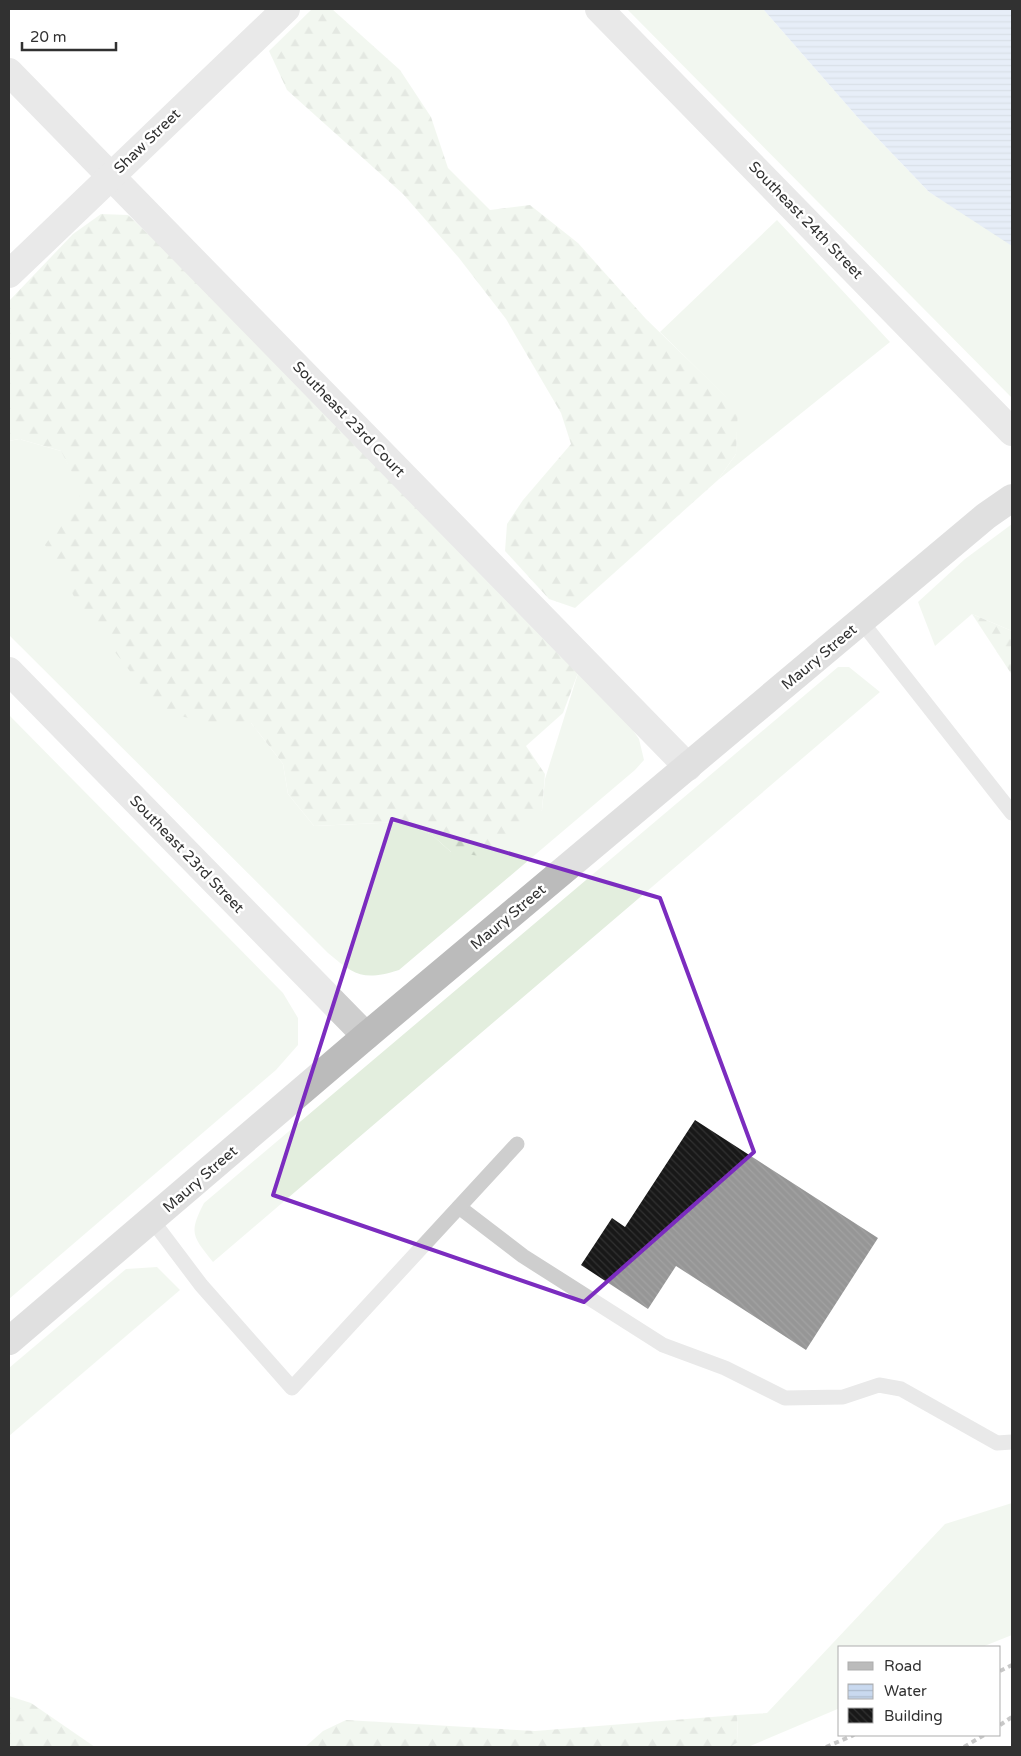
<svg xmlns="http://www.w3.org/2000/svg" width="1021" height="1756" font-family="'Varela Round',sans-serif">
<defs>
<pattern id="forest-firs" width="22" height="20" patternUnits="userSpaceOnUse" patternTransform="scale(1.25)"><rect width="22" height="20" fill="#e3eede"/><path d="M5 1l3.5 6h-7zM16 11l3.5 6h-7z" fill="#c3cdbf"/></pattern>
<pattern id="water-rules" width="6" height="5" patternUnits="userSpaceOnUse" patternTransform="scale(1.25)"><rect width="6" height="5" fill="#c9d9ef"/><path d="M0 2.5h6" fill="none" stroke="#adbbcd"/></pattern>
<pattern id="building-back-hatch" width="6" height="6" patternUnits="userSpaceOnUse" patternTransform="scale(1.25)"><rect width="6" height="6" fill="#181818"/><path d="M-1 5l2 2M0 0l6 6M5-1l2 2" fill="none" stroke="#313131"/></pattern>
</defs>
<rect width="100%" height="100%" fill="#fff"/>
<g fill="#e3eede">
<path d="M 627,9 L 763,9 L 860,120 L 929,192 L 1011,243 L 1012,398 Z"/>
<path d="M 777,220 L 890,342 L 718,480 L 736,454 L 737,408 L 660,332 Z"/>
<path d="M 19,439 L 61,451 L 211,723 L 251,723 L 283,764 L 288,794 L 314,826 L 402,822 L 432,835 L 451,852 L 542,810 L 545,779 L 578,673 L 630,726 L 639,739 L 644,760 L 635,770 L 399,970 C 364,981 355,976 328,953 L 9,635 L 9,441 Z"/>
<path d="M 1012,524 L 1012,631 L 972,614 L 935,646 L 918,602 L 965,559 Z"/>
<path d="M 838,667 L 849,667 L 880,692 L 213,1262 C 193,1236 188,1234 204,1203 Z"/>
<path d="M 9,715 L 283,993 L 298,1018 L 298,1045 L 276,1070 L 9,1299 Z"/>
<path d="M 157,1267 L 180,1290 L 9,1436 L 9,1368 L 126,1269 Z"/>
<path d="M 1012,1503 L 1012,1635 L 982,1647 L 840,1647 L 840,1708 L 748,1747 L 730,1747 L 738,1741 L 737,1715 L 767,1713 L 945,1524 Z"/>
</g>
<g fill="url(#forest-firs)">
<path d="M 312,9 L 332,9 L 400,70 L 431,117 L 448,168 L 490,210 L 530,205 L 578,243 L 646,319 L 738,408 L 736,454 L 718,480 L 575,608 L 549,599 L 505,551 L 507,524 L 523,500 L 571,444 L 561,413 L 506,319 L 459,258 L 403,194 L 287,90 L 269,51 Z"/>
<path d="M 101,214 L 128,215 L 164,249 L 578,673 L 563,713 L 526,746 L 545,774 L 542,810 L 487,857 L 451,852 L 432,835 L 402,822 L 314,826 L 288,794 L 283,764 L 251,723 L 211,723 L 162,712 L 81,609 L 45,545 L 82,492 L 61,451 L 19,439 L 9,441 L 9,301 L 73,234 Z"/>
<path d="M 972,614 L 1012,631 L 1012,675 Z"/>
<path d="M 9,1696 L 31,1703 L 95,1747 L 9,1747 Z"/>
<path d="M 737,1715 L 738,1742 L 730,1747 L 305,1747 L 323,1731 L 346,1720 L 535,1731 Z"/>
</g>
<path fill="url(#water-rules)" d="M 763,9 L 1012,9 L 1012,246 L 929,192 L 860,120 Z"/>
<path fill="url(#building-back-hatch)" d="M 695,1120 L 878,1238 L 806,1350 L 676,1266 L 648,1309 L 581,1265 L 612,1218 L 625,1227 Z"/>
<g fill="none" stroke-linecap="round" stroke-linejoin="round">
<g stroke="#cecece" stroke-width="15">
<path d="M 861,621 L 1012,813"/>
<path d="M 459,1207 L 523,1256 L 663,1345 L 725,1368 L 785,1398 L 843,1397 L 879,1385 L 901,1389 L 997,1443 L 1012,1442"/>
<path d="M 152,1220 L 201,1285 L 292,1388 L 517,1144"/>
</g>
<g stroke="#cecece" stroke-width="28">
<path d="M 599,9 L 1012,432"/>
<path d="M 9,72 L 688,767"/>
<path d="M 9,274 L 286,9"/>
</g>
<path stroke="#cecece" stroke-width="28" d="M 9,671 L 366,1036"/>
<path stroke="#bbb" stroke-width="28" d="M 9,1341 L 366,1036 L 986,516 L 1012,498"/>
<g stroke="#868686" stroke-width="4" stroke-dasharray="5 4" stroke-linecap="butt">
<path d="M 1000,1671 L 1012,1665"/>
<path d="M 1000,1725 L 1012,1717"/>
<path d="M 826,1747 L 854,1735"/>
<path d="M 964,1747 L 984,1735"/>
</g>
</g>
<path d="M0 0H1021V1756H0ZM 392,819 L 660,898 L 754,1152 L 584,1302 L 273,1195 Z" fill="#fff" fill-opacity=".55" fill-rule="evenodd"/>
<path fill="none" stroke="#7b2cbf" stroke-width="4" stroke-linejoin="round" d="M 392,819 L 660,898 L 754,1152 L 584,1302 L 273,1195 Z"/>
<g text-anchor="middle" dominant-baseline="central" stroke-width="5" stroke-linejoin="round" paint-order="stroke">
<g font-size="15" fill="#313131" stroke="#fff">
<text transform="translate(147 141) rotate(-44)">Shaw Street</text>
<text transform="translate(806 220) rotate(46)">Southeast 24th Street</text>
<text transform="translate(349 419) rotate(46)">Southeast 23rd Court</text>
<text transform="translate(819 657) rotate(-40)">Maury Street</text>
<text transform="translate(187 854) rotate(46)">Southeast 23rd Street</text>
<text transform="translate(508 917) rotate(-40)">Maury Street</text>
<text transform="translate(200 1179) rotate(-41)">Maury Street</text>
</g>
</g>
<rect width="1021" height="1756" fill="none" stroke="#313131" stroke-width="20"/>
<rect x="838" y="1646" width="162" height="90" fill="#ffffff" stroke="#adadad"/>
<rect x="848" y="1662" width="25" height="8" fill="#bbbbbb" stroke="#adadad"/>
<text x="884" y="1671" font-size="15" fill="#313131">Road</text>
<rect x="848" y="1684" width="25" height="15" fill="url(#water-rules)" stroke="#adadad"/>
<text x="884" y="1696" font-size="15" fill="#313131">Water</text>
<rect x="848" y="1708" width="25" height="15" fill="url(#building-back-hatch)" stroke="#adadad"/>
<text x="884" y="1721" font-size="15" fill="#313131">Building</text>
<path d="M22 42v8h94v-8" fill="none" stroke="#313131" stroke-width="2.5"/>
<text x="30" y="42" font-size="15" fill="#313131" stroke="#ffffff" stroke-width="4" paint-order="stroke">20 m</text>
</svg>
